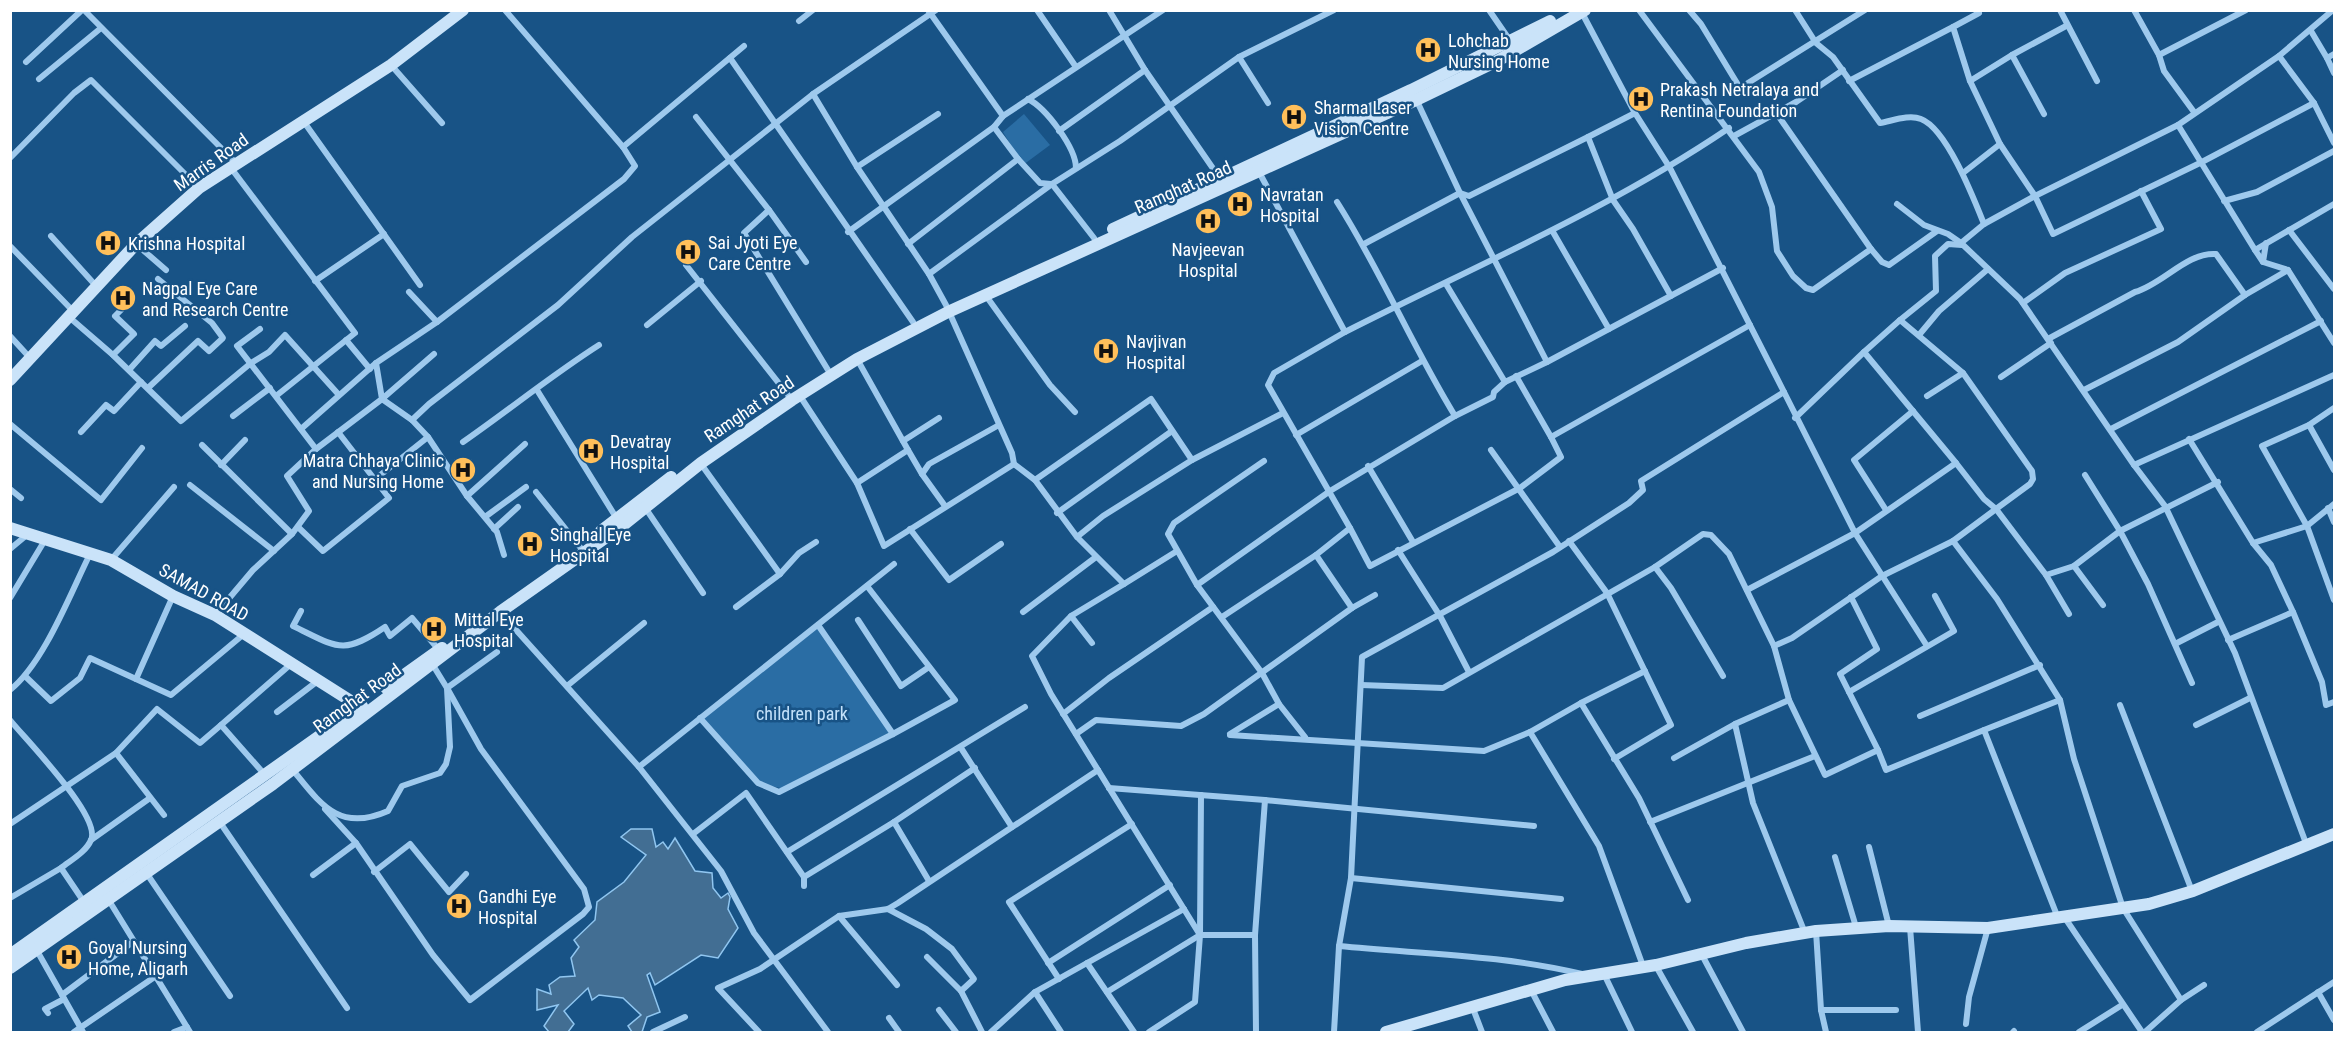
<svg xmlns="http://www.w3.org/2000/svg" width="2345" height="1043" font-family="'Roboto Condensed',sans-serif">
<rect width="100%" height="100%" fill="#185386"/>
<g fill="#2a6da4">
<path d="M 1024,114 L 1050,145 L 1023,165 L 1003,132 Z"/>
<path d="M 818,625 L 893,734 L 785,789 L 758,783 L 700,718 Z"/>
</g>
<path fill="#426e93" stroke="#90c6f0" stroke-width="1.5" d="M 631,829 L 652,829 L 656,847 L 663,842 L 668,849 L 675,838 L 695,871 L 712,873 L 713,888 L 721,898 L 728,893 L 730,897 L 728,909 L 738,928 L 718,958 L 701,955 L 655,985 L 650,973 L 647,975 L 660,1012 L 647,1017 L 642,1032 L 632,1032 L 628,1026 L 641,1015 L 623,998 L 599,995 L 592,1000 L 588,988 L 564,1011 L 574,1024 L 568,1032 L 549,1032 L 544,1026 L 558,1005 L 537,1010 L 537,989 L 551,994 L 549,985 L 560,977 L 575,976 L 571,958 L 579,947 L 574,940 L 595,920 L 597,902 L 624,882 L 646,855 L 621,837 Z"/>
<g fill="none" stroke-linecap="round" stroke-linejoin="round">
<g stroke="#9ec9ed" stroke-width="6">
<path d="M 84,10 L 236,163"/>
<path d="M 1037,10 L 1076,67"/>
<path d="M 1109,10 L 1145,70 L 1221,180"/>
<path d="M 1489,10 L 1511,42"/>
<path d="M 1639,10 L 1759,172 L 1772,207 L 1777,251 L 1793,276 L 1806,288 L 1813,290 L 1871,249 L 1777,114"/>
<path d="M 1689,10 L 1701,24 L 1740,88 L 1865,10"/>
<path d="M 1795,10 L 1816,43 L 1833,57 L 1880,123 C 1892,121 1909,114 1921,119 C 1947,129 1974,199 1984,224"/>
<path d="M 1977,10 L 1979,13 L 1953,27 L 1970,81 L 2000,144 L 2035,196 L 2178,125 L 2279,56"/>
<path d="M 2060,10 L 2097,81"/>
<path d="M 2134,10 L 2159,55 L 2164,71 L 2194,112"/>
<path d="M 2333,10 L 2279,56 L 2314,103 L 2334,143"/>
<path d="M 1581,11 L 1635,113 L 1670,168 L 1784,392"/>
<path d="M 799,21 L 813,10"/>
<path d="M 2311,31 L 2327,58"/>
<path d="M 2334,54 L 2327,58 L 2334,73"/>
<path d="M 2159,55 L 2246,10"/>
<path d="M 1239,57 L 1334,10"/>
<path d="M 730,58 L 913,322"/>
<path d="M 26,62 L 82,10"/>
<path d="M 391,65 L 442,123"/>
<path d="M 39,79 L 101,28"/>
<path d="M 1849,81 L 1953,27"/>
<path d="M 1970,81 L 2012,55"/>
<path d="M 1028,99 C 1046,108 1076,148 1076,168"/>
<path d="M 1416,99 L 1460,193 L 1547,362 L 1723,268"/>
<path d="M 938,114 L 857,167 L 929,274 L 946,305 L 1012,453 L 1014,464 L 1035,480"/>
<path d="M 2044,114 L 2012,55 L 2066,26"/>
<path d="M 1003,116 L 1163,10"/>
<path d="M 696,117 L 769,210 L 744,233 L 828,370"/>
<path d="M 304,122 L 420,285"/>
<path d="M 2178,125 L 2255,250 L 2334,204"/>
<path d="M 1059,131 L 1145,70"/>
<path d="M 1734,136 L 1796,102 L 1843,70"/>
<path d="M 1588,137 L 1635,113"/>
<path d="M 623,147 L 744,46"/>
<path d="M 10,158 L 74,93 L 91,80 L 199,188"/>
<path d="M 1018,159 L 1040,183 L 1051,184"/>
<path d="M 857,167 L 813,94 L 936,10"/>
<path d="M 231,168 L 355,333 L 276,396"/>
<path d="M 1259,172 L 1345,332 L 1274,373 L 1268,385 L 1350,528 L 1316,555"/>
<path d="M 1963,173 L 2000,144"/>
<path d="M 2224,201 L 2257,192 L 2334,151"/>
<path d="M 1897,204 L 1924,225 L 1948,234 L 1961,243 L 2020,299 L 2134,465 L 2165,506 L 2235,653 L 2307,846"/>
<path d="M 769,210 L 806,262"/>
<path d="M 2289,230 L 2334,289"/>
<path d="M 848,232 L 994,127"/>
<path d="M 1553,232 L 1609,329"/>
<path d="M 51,236 L 97,287"/>
<path d="M 1094,238 L 1052,184 L 1120,141 L 1239,57 L 1268,103"/>
<path d="M 1961,243 L 1984,224 L 2035,196 L 2053,234 L 2200,163 L 2314,103"/>
<path d="M 136,244 L 166,270"/>
<path d="M 908,244 L 1018,159 L 994,127 L 1003,116 L 928,10"/>
<path d="M 1364,244 L 1460,193 L 1469,196 L 1588,137 L 1613,200 L 1633,229 L 1671,296"/>
<path d="M 10,246 L 73,311"/>
<path d="M 1871,249 L 1882,262 L 1889,265 L 1937,231"/>
<path d="M 2255,250 L 2263,262 L 2288,270 L 2334,343"/>
<path d="M 2263,262 L 2266,243"/>
<path d="M 686,265 L 792,400"/>
<path d="M 929,274 L 1052,184"/>
<path d="M 315,281 L 384,234"/>
<path d="M 1446,284 L 1505,382 L 1547,362"/>
<path d="M 409,292 L 437,322"/>
<path d="M 984,293 L 1050,385 L 1075,412"/>
<path d="M 2023,303 L 2065,273 L 2161,229 L 2141,191"/>
<path d="M 69,317 L 113,355 L 181,421 L 251,363 L 269,352 L 285,335 L 339,395"/>
<path d="M 1900,320 L 1936,291 L 1935,256 L 1948,244 L 1962,245"/>
<path d="M 647,325 L 701,281"/>
<path d="M 1345,332 C 1475,266 1608,210 1729,128"/>
<path d="M 1919,335 L 1939,311 L 1988,269"/>
<path d="M 10,336 L 31,359"/>
<path d="M 2048,339 L 2135,292 C 2163,284 2187,252 2216,254 L 2245,295"/>
<path d="M 346,340 L 370,369"/>
<path d="M 113,355 L 134,334 L 115,316 L 121,310"/>
<path d="M 857,359 L 908,450 L 857,483"/>
<path d="M 129,370 L 155,341 L 161,346 L 185,326"/>
<path d="M 1516,376 L 1551,437"/>
<path d="M 2001,377 L 2051,343"/>
<path d="M 148,388 L 198,341 L 209,351 L 223,338 L 212,323 L 158,279"/>
<path d="M 537,390 L 617,519"/>
<path d="M 2084,390 L 2178,342 L 2245,295 L 2288,270"/>
<path d="M 800,396 L 857,483 L 884,546 L 1014,464"/>
<path d="M 1927,396 L 1963,373"/>
<path d="M 2334,408 L 2309,425 L 2262,446 L 2307,526 L 2334,600"/>
<path d="M 233,416 L 270,388"/>
<path d="M 1455,416 L 1493,397 L 1494,392 L 1505,382"/>
<path d="M 1795,418 L 1864,352"/>
<path d="M 412,420 L 382,399 L 434,354"/>
<path d="M 10,424 L 101,500 L 142,448"/>
<path d="M 2309,425 L 2334,470"/>
<path d="M 301,429 L 376,363 L 437,322 L 624,179 L 635,166 L 623,147 L 505,10"/>
<path d="M 2111,429 L 2321,321"/>
<path d="M 81,432 L 106,405 L 114,411 L 141,382"/>
<path d="M 1296,435 L 1422,361"/>
<path d="M 2189,439 L 2253,543 L 2271,565 L 2293,612 L 2228,640"/>
<path d="M 903,441 L 939,418"/>
<path d="M 463,442 C 509,410 552,375 599,345"/>
<path d="M 202,445 L 292,534 L 309,511 L 287,476 L 316,449 L 237,346 L 260,329"/>
<path d="M 316,449 L 382,399 L 376,363"/>
<path d="M 908,450 L 922,474 L 929,464 L 999,425"/>
<path d="M 1491,450 L 1560,547"/>
<path d="M 1192,460 L 1283,413"/>
<path d="M 1264,461 L 1174,523 L 1168,534 L 1197,585 L 1262,673 L 1279,704 L 1305,737"/>
<path d="M 1956,463 L 1864,352 L 1900,320 L 1963,373 L 2032,471 L 2033,479 L 2030,484 L 1996,509 L 2046,575 L 2069,614"/>
<path d="M 701,464 L 780,574 L 736,607"/>
<path d="M 221,465 L 245,440"/>
<path d="M 2134,465 L 2334,375"/>
<path d="M 1368,466 L 1413,542"/>
<path d="M 922,474 L 945,506"/>
<path d="M 374,480 L 428,437"/>
<path d="M 190,485 L 274,551"/>
<path d="M 10,489 L 21,498"/>
<path d="M 536,492 L 580,547"/>
<path d="M 467,496 L 525,444"/>
<path d="M 644,506 L 703,593"/>
<path d="M 2328,508 L 2334,522"/>
<path d="M 1886,510 L 1854,460 L 1913,411"/>
<path d="M 1057,513 L 1172,431"/>
<path d="M 485,517 L 526,487"/>
<path d="M 298,527 L 323,551 L 389,498 L 338,432"/>
<path d="M 1350,528 L 1370,566 L 1520,488 L 1561,457 L 1551,437 L 1750,325"/>
<path d="M 494,529 L 518,507"/>
<path d="M 910,529 L 949,580 L 1001,544"/>
<path d="M 1077,537 L 1103,516 L 1192,460 L 1151,399 L 1035,480 L 1077,537 L 1124,584 L 1071,616 L 1032,656 L 1051,694 L 1200,935 L 1255,935 L 1256,1032"/>
<path d="M 1569,541 L 1607,593 L 1671,725 L 1614,759"/>
<path d="M 1953,541 L 1997,599 L 2060,700 L 1984,730"/>
<path d="M 2253,543 L 2307,526 L 2334,504"/>
<path d="M 10,549 L 28,534"/>
<path d="M 1398,550 L 1440,616 L 1469,672"/>
<path d="M 504,555 L 497,532 L 467,496 L 428,437 L 412,420 L 429,404 L 558,305 L 632,237 L 813,94"/>
<path d="M 111,560 L 174,487"/>
<path d="M 2074,566 L 2103,605"/>
<path d="M 1655,567 L 1671,588 L 1723,676"/>
<path d="M 780,574 L 799,553 L 816,542"/>
<path d="M 2046,575 L 2074,566 L 2120,531 L 2085,475"/>
<path d="M 1124,584 L 1177,551"/>
<path d="M 1197,585 L 1330,491 L 1455,416 C 1412,346 1381,271 1337,202"/>
<path d="M 867,586 L 955,700 L 893,734"/>
<path d="M 1747,590 L 1855,533 L 1956,463 L 1984,499 L 1996,509 L 1953,541 L 1882,576 L 1792,638 L 1774,646"/>
<path d="M 1851,597 L 1877,649 L 1840,674 L 1878,750"/>
<path d="M 10,598 L 45,540"/>
<path d="M 301,611 L 293,626 C 337,647 342,656 385,627 L 390,636 L 412,618 L 439,650"/>
<path d="M 500,612 L 639,767 L 894,564"/>
<path d="M 1023,612 L 1096,557"/>
<path d="M 2293,612 L 2322,682 L 2326,705 L 2334,702"/>
<path d="M 215,615 L 253,570 L 292,534"/>
<path d="M 1071,616 L 1092,643"/>
<path d="M 1222,617 L 1316,555 L 1352,608 L 1375,595"/>
<path d="M 858,620 L 901,686 L 929,667"/>
<path d="M 2175,644 L 2218,622"/>
<path d="M 26,677 L 51,701 L 80,678 L 90,658 L 171,695 L 244,634"/>
<path d="M 136,679 L 173,596"/>
<path d="M 2192,683 L 2148,584 L 2120,531 L 2218,482"/>
<path d="M 1361,685 L 1443,688 L 1655,567 L 1703,534 L 1711,535 L 1729,554 L 1774,646 L 1789,700 L 1825,775 L 1878,750 L 1886,770 L 1984,730 L 2058,918"/>
<path d="M 567,686 L 644,623"/>
<path d="M 10,690 C 44,663 70,594 90,554"/>
<path d="M 1849,692 L 1954,631 L 1935,596"/>
<path d="M 1789,700 L 1735,724 L 1753,803 L 1805,933"/>
<path d="M 2060,700 L 2074,759 L 2123,908 L 2181,1000 L 2204,985"/>
<path d="M 1581,703 L 1639,798 L 1688,900"/>
<path d="M 2120,705 L 2192,891"/>
<path d="M 277,712 L 319,680"/>
<path d="M 1063,714 L 1109,678 L 1213,607"/>
<path d="M 1920,716 L 2040,665"/>
<path d="M 700,718 L 758,783 L 779,792 L 893,734 L 818,625"/>
<path d="M 10,720 C 26,740 102,817 91,840 C 86,852 71,860 61,868 L 84,902"/>
<path d="M 221,725 L 291,664"/>
<path d="M 2196,725 L 2250,698"/>
<path d="M 1530,732 L 1599,846 L 1643,966"/>
<path d="M 1076,734 L 1096,720 L 1181,726 L 1204,714 L 1352,608"/>
<path d="M 1230,734 L 1279,704"/>
<path d="M 1230,735 L 1484,751 L 1530,732 L 1581,703 L 1645,671"/>
<path d="M 961,748 L 1012,827"/>
<path d="M 116,753 L 164,815"/>
<path d="M 1674,758 L 1735,724"/>
<path d="M 639,767 L 721,871 L 754,933 L 828,1032"/>
<path d="M 292,769 C 320,803 338,833 388,811 L 402,786 L 440,773 L 446,764 L 450,747 L 447,688 L 431,662"/>
<path d="M 1109,788 L 1265,800 L 1534,826"/>
<path d="M 325,809 L 356,843 L 433,955 L 470,1000 L 583,914 L 589,907 L 584,889 L 481,749 L 447,688 L 497,652"/>
<path d="M 219,821 L 347,1008"/>
<path d="M 1650,822 L 1815,756"/>
<path d="M 10,824 L 116,753 L 157,709 L 200,743 L 221,725 L 266,776"/>
<path d="M 693,834 L 746,793 L 804,877 L 804,886"/>
<path d="M 91,840 L 150,798"/>
<path d="M 1869,847 L 1889,926"/>
<path d="M 787,852 L 1025,707"/>
<path d="M 1835,857 L 1856,927"/>
<path d="M 145,871 L 230,996"/>
<path d="M 374,872 L 410,844 L 449,892 L 466,874"/>
<path d="M 313,875 L 356,843"/>
<path d="M 804,877 L 894,822"/>
<path d="M 1351,878 L 1561,899"/>
<path d="M 929,881 L 894,822 L 975,768"/>
<path d="M 10,898 L 61,868"/>
<path d="M 108,899 L 190,1032"/>
<path d="M 888,909 L 926,929 L 952,949 L 974,979 L 961,991"/>
<path d="M 839,916 L 897,985"/>
<path d="M 2065,918 L 2142,1032"/>
<path d="M 1910,927 L 1918,1032"/>
<path d="M 1816,931 L 1821,1010 L 1826,1032"/>
<path d="M 1255,935 L 1265,800"/>
<path d="M 1339,946 C 1420,954 1504,955 1582,974"/>
<path d="M 36,949 L 83,1032"/>
<path d="M 1702,955 L 1743,1032"/>
<path d="M 927,957 L 961,991 L 982,1032"/>
<path d="M 1048,963 L 1170,885"/>
<path d="M 1087,963 L 1134,1032"/>
<path d="M 1656,966 L 1693,1032"/>
<path d="M 1604,974 L 1632,1032"/>
<path d="M 1059,979 L 1009,902 L 1132,824"/>
<path d="M 1531,990 L 1553,1032"/>
<path d="M 1035,992 L 1061,1032"/>
<path d="M 1107,992 L 1200,935"/>
<path d="M 2318,992 L 2334,1020"/>
<path d="M 62,995 L 134,941"/>
<path d="M 1472,1006 L 1482,1032"/>
<path d="M 939,1010 L 956,1032"/>
<path d="M 1821,1010 L 1896,1010"/>
<path d="M 48,1013 L 45,1009 L 64,999"/>
<path d="M 889,1018 L 899,1032"/>
<path d="M 1966,1024 L 1969,997 L 1988,928"/>
<path d="M 74,1032 L 156,976"/>
<path d="M 174,1032 L 187,1027"/>
<path d="M 653,1032 L 685,1017"/>
<path d="M 759,1032 L 718,988 L 760,969 L 839,916 L 888,909 L 898,903 L 1098,770"/>
<path d="M 991,1032 L 1035,992 L 1184,909"/>
<path d="M 1149,1032 L 1195,1002 L 1200,935 L 1201,795"/>
<path d="M 1334,1032 L 1339,946 L 1351,878 L 1362,657 L 1553,552 L 1629,503 L 1643,490 L 1641,481 L 1784,392 L 1855,533 L 1927,646"/>
<path d="M 2013,1032 L 2014,1031"/>
<path d="M 2079,1032 L 2122,1005"/>
<path d="M 2145,1032 L 2181,1000"/>
<path d="M 2257,1032 L 2334,982"/>
</g>
<g stroke="#cae3f9" stroke-width="12">
<path d="M 1113,229 L 1411,90 L 1550,21"/>
<path d="M 10,380 L 136,244 L 199,188 L 391,65 L 463,10"/>
<path d="M 10,528 L 111,560 L 173,596 L 215,615 L 365,710"/>
<path d="M 601,531 L 671,477"/>
<path d="M 386,688 L 442,648"/>
<path d="M 10,955 L 362,706"/>
<path d="M 10,968 L 273,784 L 500,612 L 622,526 L 701,463 L 792,400 L 857,359 L 948,312 L 1416,100 L 1499,60 L 1585,10"/>
<path d="M 1386,1032 L 1565,980 L 1656,965 L 1746,943 L 1816,931 L 1889,926 L 1988,928 L 2149,904 L 2193,891 L 2334,834"/>
</g>
</g>
<defs>
<g id="hospital-disc" transform="scale(1.35)"><circle r="9.5" fill="#ffbf5a" stroke="#185386"/><path d="M-5-5h3v3.5h4V-5h3V5h-3V1.5h-4V5h-3Z" fill="#111"/></g>
</defs>
<g fill-rule="evenodd">
<use href="#hospital-disc" x="1428" y="50"/>
<use href="#hospital-disc" x="1641" y="99"/>
<use href="#hospital-disc" x="1294" y="117"/>
<use href="#hospital-disc" x="1240" y="204"/>
<use href="#hospital-disc" x="1208" y="221"/>
<use href="#hospital-disc" x="108" y="243"/>
<use href="#hospital-disc" x="688" y="252"/>
<use href="#hospital-disc" x="123" y="298"/>
<use href="#hospital-disc" x="1106" y="351"/>
<use href="#hospital-disc" x="591" y="451"/>
<use href="#hospital-disc" x="463" y="470"/>
<use href="#hospital-disc" x="530" y="544"/>
<use href="#hospital-disc" x="434" y="629"/>
<use href="#hospital-disc" x="459" y="906"/>
<use href="#hospital-disc" x="69" y="957"/>
</g>
<g text-anchor="middle" dominant-baseline="central" stroke-width="5" stroke-linejoin="round" paint-order="stroke">
<g font-size="18" fill="#fff" stroke="#185386" text-anchor="start">
<text x="1448" y="40">Lohchab<tspan x="1448" dy="21">Nursing Home</tspan></text>
<text x="1660" y="89">Prakash Netralaya and<tspan x="1660" dy="21">Rentina Foundation</tspan></text>
<text x="1314" y="107">Sharma Laser<tspan x="1314" dy="21">Vision Centre</tspan></text>
<text x="1260" y="194">Navratan<tspan x="1260" dy="21">Hospital</tspan></text>
<text x="708" y="242">Sai Jyoti Eye<tspan x="708" dy="21">Care Centre</tspan></text>
<text x="128" y="243">Krishna Hospital</text>
<text x="1208" y="249" text-anchor="middle">Navjeevan<tspan x="1208" dy="21">Hospital</tspan></text>
<text x="142" y="288">Nagpal Eye Care<tspan x="142" dy="21">and Research Centre</tspan></text>
<text x="1126" y="341">Navjivan<tspan x="1126" dy="21">Hospital</tspan></text>
<text x="610" y="441">Devatray<tspan x="610" dy="21">Hospital</tspan></text>
<text x="444" y="460" text-anchor="end">Matra Chhaya Clinic<tspan x="444" dy="21">and Nursing Home</tspan></text>
<text x="550" y="534">Singhal Eye<tspan x="550" dy="21">Hospital</tspan></text>
<text x="454" y="619">Mittal Eye<tspan x="454" dy="21">Hospital</tspan></text>
<text x="478" y="896">Gandhi Eye<tspan x="478" dy="21">Hospital</tspan></text>
<text x="88" y="947">Goyal Nursing<tspan x="88" dy="21">Home, Aligarh</tspan></text>
</g>
<g font-size="18" fill="#fff" stroke="#185386">
<text transform="translate(211 162) rotate(-35)">Marris Road</text>
<text transform="translate(1183 187) rotate(-24)">Ramghat Road</text>
<text transform="translate(749 409) rotate(-34)">Ramghat Road</text>
<text transform="translate(204 592) rotate(29)">SAMAD ROAD</text>
<text transform="translate(357 698) rotate(-36)">Ramghat Road</text>
</g>
<g font-size="18" fill="#c3e1fa" stroke="#185386">
<text x="802" y="713">children park</text>
</g>
</g>
<rect width="2345" height="1043" fill="none" stroke="#ffffff" stroke-width="24"/>
</svg>
